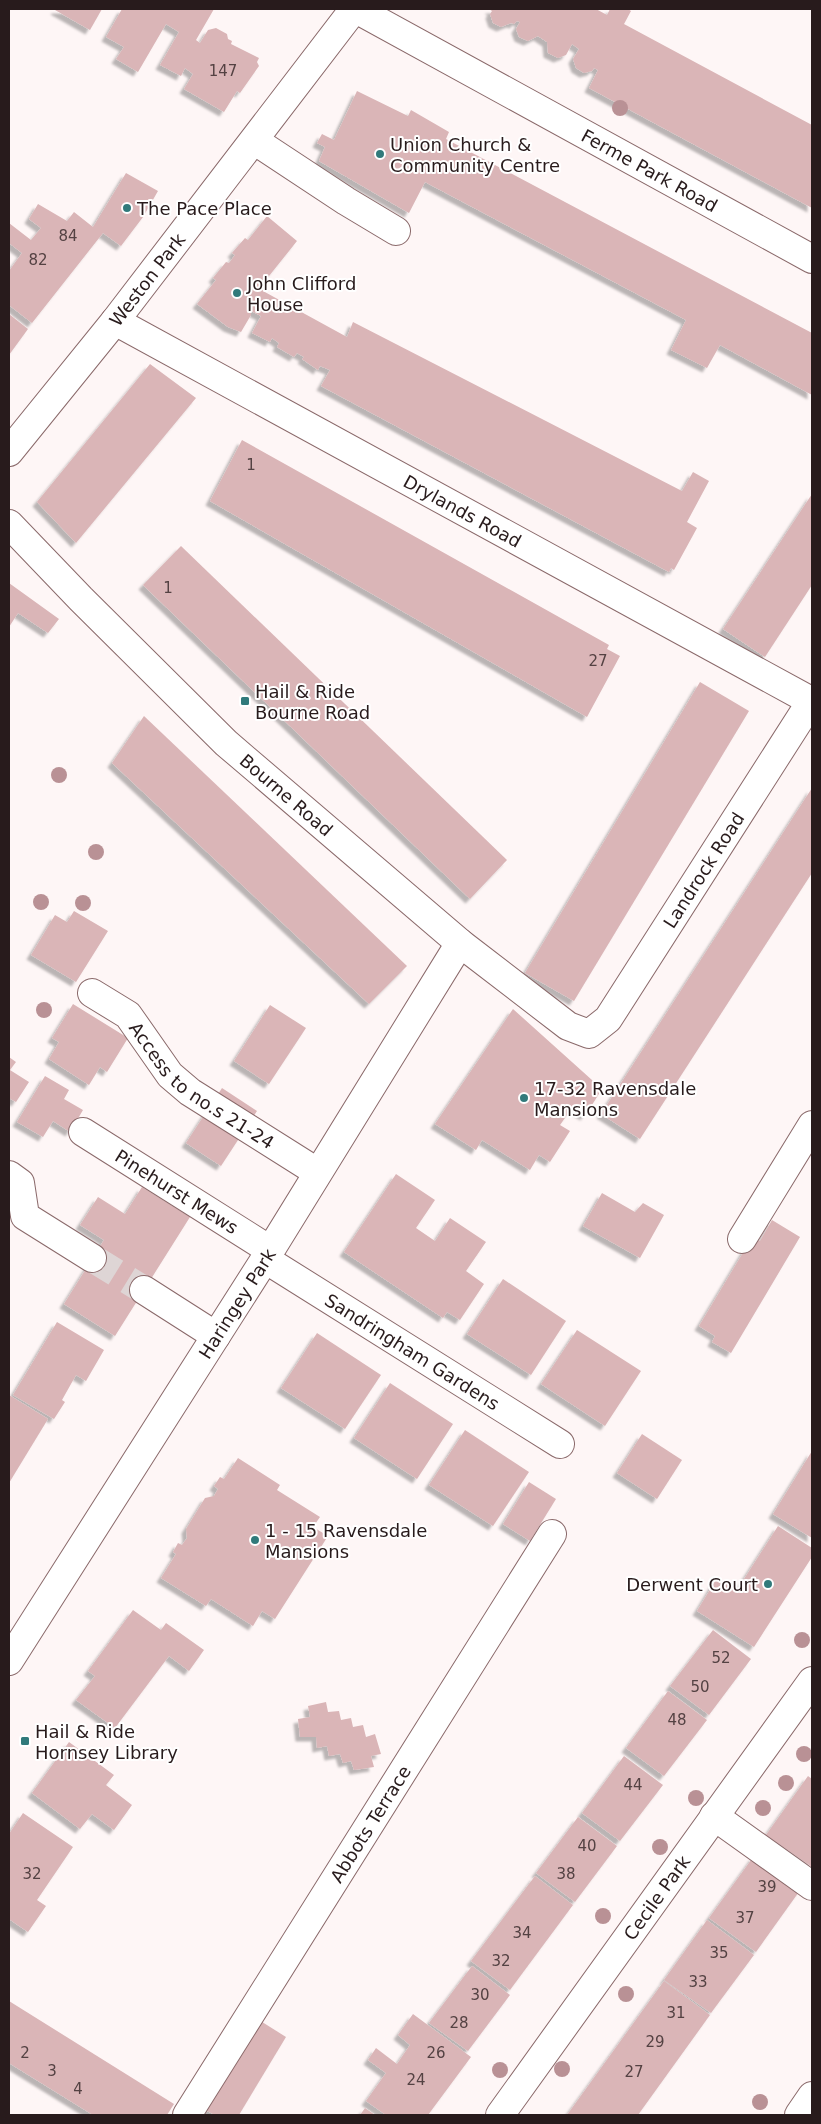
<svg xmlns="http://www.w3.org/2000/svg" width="821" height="2124" font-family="'DejaVu Sans',sans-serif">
<defs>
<filter id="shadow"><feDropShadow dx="-4.5" dy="4.5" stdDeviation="1" flood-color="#0004"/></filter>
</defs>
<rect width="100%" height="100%" fill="#fef6f6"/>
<g fill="#dab5b7" filter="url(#shadow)">
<path d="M 56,9 L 102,9 L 90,30 L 55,10 Z"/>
<path d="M 122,9 L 214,9 L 196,40 L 200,43 L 208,30 L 216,28 L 227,34 L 228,39 L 232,41 L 231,44 L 259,58 L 257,62 L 259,66 L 240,93 L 237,91 L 224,112 L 184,89 L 193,74 L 185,68 L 181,76 L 160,65 L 179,32 L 166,24 L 138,72 L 116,59 L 124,47 L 106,37 Z"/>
<path d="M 489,9 L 596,9 L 607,15 L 610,9 L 628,9 L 631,11 L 624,24 L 812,125 L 812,208 L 589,88 L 598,70 L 594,68 L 592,71 L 584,73 L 576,68 L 573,59 L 579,49 L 572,44 L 566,55 L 558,58 L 548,53 L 547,42 L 538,36 L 528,41 L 519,37 L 516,29 L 520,22 L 517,21 L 514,24 L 511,23 L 501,27 L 493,23 L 490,14 L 492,11 Z"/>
<path d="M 357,91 L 408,116 L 411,110 L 449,132 L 446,139 L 812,333 L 812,395 L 720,345 L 707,368 L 671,350 L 686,320 L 425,182 L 409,213 L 319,161 L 325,147 L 317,143 L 322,134 L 334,140 Z"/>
<path d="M 126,173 L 158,191 L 143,217 L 121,246 L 103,233 L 32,323 L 9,305 L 9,271 L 22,253 L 9,243 L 9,223 L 31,240 L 41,228 L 29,219 L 38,204 L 67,221 L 74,212 L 93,227 Z"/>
<path d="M 267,216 L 297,241 L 265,281 L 267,284 L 263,291 L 347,337 L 353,322 L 682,491 L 693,472 L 709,481 L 687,522 L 697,528 L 674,570 L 671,568 L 669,572 L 321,386 L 330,370 L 320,366 L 318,370 L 302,359 L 304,357 L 297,353 L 294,357 L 277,347 L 279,343 L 272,338 L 270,342 L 252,333 L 261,316 L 251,311 L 251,315 L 241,332 L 228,327 L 197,304 L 216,280 L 213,278 L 226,262 L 229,263 L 235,255 L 232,253 L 245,238 L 248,240 Z"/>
<path d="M 9,314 L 28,329 L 9,355 Z"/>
<path d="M 150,364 L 196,398 L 76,543 L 37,502 Z"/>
<path d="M 242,440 L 609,645 L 607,649 L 620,656 L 587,717 L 210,501 Z"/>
<path d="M 812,494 L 812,585 L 765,657 L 723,629 Z"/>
<path d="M 181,546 L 507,860 L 470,899 L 143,585 Z"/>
<path d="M 9,583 L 59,619 L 48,633 L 18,613 L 9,627 Z"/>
<path d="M 700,682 L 749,711 L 574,1001 L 525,973 Z"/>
<path d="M 144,716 L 407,966 L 369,1004 L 112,763 Z"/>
<path d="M 812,788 L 812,873 L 640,1139 L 601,1114 Z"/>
<path d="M 74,911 L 108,931 L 76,982 L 31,955 L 55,915 L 67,922 Z"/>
<path d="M 73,1004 L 128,1038 L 107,1072 L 100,1067 L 89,1085 L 49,1059 L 59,1042 L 52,1038 Z"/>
<path d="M 270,1005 L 306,1028 L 269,1084 L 234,1061 Z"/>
<path d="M 513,1009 L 602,1089 L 585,1116 L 572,1108 L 560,1125 L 570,1131 L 550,1162 L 539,1155 L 530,1170 L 482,1140 L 476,1150 L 435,1124 Z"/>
<path d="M 9,1057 L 16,1062 L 10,1070 L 29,1082 L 16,1102 L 9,1098 Z"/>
<path d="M 45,1076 L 69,1090 L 64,1099 L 83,1110 L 70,1132 L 53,1121 L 43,1137 L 17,1122 Z"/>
<path d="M 222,1088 L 257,1111 L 221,1166 L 186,1143 Z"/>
<path d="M 396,1174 L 435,1200 L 416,1228 L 435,1241 L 450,1218 L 486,1242 L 466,1271 L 484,1284 L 460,1320 L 447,1312 L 443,1318 L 344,1252 Z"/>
<path d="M 142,1187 L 190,1217 L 115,1336 L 64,1304 L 104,1240 L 80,1225 L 98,1197 L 125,1214 Z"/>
<path d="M 602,1193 L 635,1212 L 643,1203 L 664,1215 L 640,1258 L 583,1226 Z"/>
<path d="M 772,1220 L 800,1237 L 731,1353 L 712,1342 L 715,1336 L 699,1326 L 753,1236 L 760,1241 Z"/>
<path d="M 503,1279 L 566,1321 L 531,1375 L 467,1334 Z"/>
<path d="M 57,1322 L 104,1350 L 86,1381 L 76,1375 L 62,1400 L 65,1402 L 54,1419 L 13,1395 Z"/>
<path d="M 577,1330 L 641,1371 L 605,1426 L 541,1384 Z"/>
<path d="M 317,1333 L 381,1375 L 345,1429 L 281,1388 Z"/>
<path d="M 390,1383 L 453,1424 L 417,1479 L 354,1438 Z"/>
<path d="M 9,1395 L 48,1419 L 9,1483 Z"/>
<path d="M 465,1430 L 529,1472 L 493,1526 L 429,1485 Z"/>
<path d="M 642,1434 L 682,1460 L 657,1499 L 617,1473 Z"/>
<path d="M 812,1451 L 812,1538 L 773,1514 Z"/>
<path d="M 238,1458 L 280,1485 L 277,1490 L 320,1517 L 313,1527 L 328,1536 L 275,1619 L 262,1611 L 253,1626 L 211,1599 L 206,1606 L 161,1578 L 176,1554 L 173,1552 L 178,1543 L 182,1545 L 187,1538 L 186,1529 L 205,1498 L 214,1496 L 218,1489 L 214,1486 L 220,1477 L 224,1479 Z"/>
<path d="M 529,1482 L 556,1499 L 530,1541 L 503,1524 Z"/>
<path d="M 778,1526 L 812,1548 L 812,1557 L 754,1647 L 697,1611 L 717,1578 L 737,1590 Z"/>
<path d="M 133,1610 L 161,1630 L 166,1623 L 204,1650 L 189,1671 L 169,1656 L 115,1728 L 76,1700 L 95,1676 L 88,1671 Z"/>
<path d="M 713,1630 L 751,1659 L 709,1715 L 670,1686 Z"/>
<path d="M 668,1691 L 707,1720 L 664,1776 L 626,1748 Z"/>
<path d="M 326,1702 L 328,1712 L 339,1711 L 341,1720 L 351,1718 L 353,1727 L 363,1725 L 366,1737 L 375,1734 L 381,1754 L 371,1756 L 374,1767 L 354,1770 L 351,1761 L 343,1763 L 340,1754 L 329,1756 L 327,1746 L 317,1748 L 316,1737 L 300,1737 L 298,1719 L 310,1717 L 308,1706 Z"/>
<path d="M 69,1742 L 114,1775 L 106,1785 L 132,1805 L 114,1830 L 92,1814 L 80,1829 L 32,1793 Z"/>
<path d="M 624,1756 L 663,1785 L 620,1841 L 582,1813 Z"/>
<path d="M 808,1776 L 812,1779 L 812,1867 L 766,1835 Z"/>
<path d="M 23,1813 L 73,1847 L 37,1900 L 46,1906 L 28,1932 L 9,1919 L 9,1834 Z"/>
<path d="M 578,1817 L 617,1846 L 575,1902 L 536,1873 Z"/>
<path d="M 754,1856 L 801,1889 L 756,1952 L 709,1918 Z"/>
<path d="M 535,1876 L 573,1905 L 510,1990 L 471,1961 Z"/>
<path d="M 707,1920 L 754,1955 L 711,2013 L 664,1980 Z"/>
<path d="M 472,1966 L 510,1995 L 468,2051 L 429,2023 Z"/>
<path d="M 664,1981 L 710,2015 L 638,2115 L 567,2115 Z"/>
<path d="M 9,2001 L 174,2104 L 167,2115 L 93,2115 L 9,2063 Z"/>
<path d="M 413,2014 L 471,2057 L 428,2115 L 386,2115 L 366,2101 L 386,2073 L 368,2060 L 376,2048 L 397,2064 L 410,2045 L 398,2035 Z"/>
<path d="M 259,2020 L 286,2037 L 239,2115 L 215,2115 L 205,2110 Z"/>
<path d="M 365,2108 L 375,2115 L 360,2115 Z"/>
</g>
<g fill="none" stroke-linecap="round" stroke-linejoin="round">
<path stroke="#ded5d5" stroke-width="28" stroke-dasharray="28 14" stroke-linecap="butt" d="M 92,1258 L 144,1290"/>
<g stroke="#8a696a" stroke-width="30">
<g id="minor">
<path id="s1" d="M 356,9 L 812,259"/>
<path d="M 255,141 L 346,201 L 396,231"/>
<path id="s2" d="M 115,321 L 811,701"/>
<path id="s3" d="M 9,452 L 115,321 L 354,9"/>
<path id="s4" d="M 9,524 L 81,599 L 226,743 L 460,943 L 568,1026 L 589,1034 L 608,1019 L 812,700"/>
<path id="s5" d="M 92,993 L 128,1015 L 170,1075 L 190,1092 L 317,1172"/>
<path id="s6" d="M 83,1132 L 270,1250"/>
<path d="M 9,1175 L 20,1183 L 25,1216 L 92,1258"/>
<path d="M 742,1239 L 812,1125"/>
<path id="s7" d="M 265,1259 L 560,1444"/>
<path d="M 144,1290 L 216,1336"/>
<path id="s8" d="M 9,1661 L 265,1259 L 460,943"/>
<path d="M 714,1816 L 812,1886"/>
<path id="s9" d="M 187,2115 L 552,1534"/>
<path id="s10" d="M 500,2115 L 812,1681"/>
<path d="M 799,2115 L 812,2096"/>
</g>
</g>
<use href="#minor" stroke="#fff" stroke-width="28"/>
</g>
<g fill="#b99195">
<circle cx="620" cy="108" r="8"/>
<circle cx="59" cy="775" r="8"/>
<circle cx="96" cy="852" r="8"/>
<circle cx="41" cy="902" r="8"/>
<circle cx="83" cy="903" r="8"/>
<circle cx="44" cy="1010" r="8"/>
<circle cx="802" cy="1640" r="8"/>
<circle cx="804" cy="1754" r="8"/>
<circle cx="786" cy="1783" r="8"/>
<circle cx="696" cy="1798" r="8"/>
<circle cx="763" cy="1808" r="8"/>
<circle cx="660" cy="1847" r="8"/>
<circle cx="603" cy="1916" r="8"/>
<circle cx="626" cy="1994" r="8"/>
<circle cx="562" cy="2069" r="8"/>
<circle cx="500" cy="2070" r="8"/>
<circle cx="760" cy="2102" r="8"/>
</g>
<g fill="#317a7b" stroke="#fff" stroke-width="2">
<circle cx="380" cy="154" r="5"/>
<circle cx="127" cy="208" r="5"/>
<circle cx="237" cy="293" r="5"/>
<rect x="240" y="696" width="10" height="10" rx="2.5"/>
<circle cx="524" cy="1098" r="5"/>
<circle cx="255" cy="1540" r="5"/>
<circle cx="768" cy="1584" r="5"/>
<rect x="20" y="1736" width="10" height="10" rx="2.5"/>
</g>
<g text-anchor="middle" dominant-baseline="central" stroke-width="4" stroke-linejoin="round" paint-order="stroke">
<g font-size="15" fill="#544243">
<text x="223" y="71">147</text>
<text x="68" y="236">84</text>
<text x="38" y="260">82</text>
<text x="251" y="465">1</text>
<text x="168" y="588">1</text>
<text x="598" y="661">27</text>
<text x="721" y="1658">52</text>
<text x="700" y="1687">50</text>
<text x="677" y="1720">48</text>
<text x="633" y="1785">44</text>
<text x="587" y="1846">40</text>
<text x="32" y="1874">32</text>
<text x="566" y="1874">38</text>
<text x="767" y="1887">39</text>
<text x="745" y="1918">37</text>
<text x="522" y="1933">34</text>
<text x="719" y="1953">35</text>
<text x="501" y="1961">32</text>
<text x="698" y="1982">33</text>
<text x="480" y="1995">30</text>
<text x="676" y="2013">31</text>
<text x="459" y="2023">28</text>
<text x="655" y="2042">29</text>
<text x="25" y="2053">2</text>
<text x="436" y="2053">26</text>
<text x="52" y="2071">3</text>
<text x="634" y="2072">27</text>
<text x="416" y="2080">24</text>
<text x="78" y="2089">4</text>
</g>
<g font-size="18" fill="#281b1c" stroke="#fff" text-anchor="start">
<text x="390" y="144">Union Church &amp;<tspan x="390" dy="21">Community Centre</tspan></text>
<text x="137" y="208">The Pace Place</text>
<text x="247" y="283">John Clifford<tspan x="247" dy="21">House</tspan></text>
<text x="255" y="691">Hail &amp; Ride<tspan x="255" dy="21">Bourne Road</tspan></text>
<text x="534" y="1088">17-32 Ravensdale<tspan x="534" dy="21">Mansions</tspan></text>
<text x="265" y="1530">1 - 15 Ravensdale<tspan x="265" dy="21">Mansions</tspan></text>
<text x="758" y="1584" text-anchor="end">Derwent Court</text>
<text x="35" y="1731">Hail &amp; Ride<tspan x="35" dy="21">Hornsey Library</tspan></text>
</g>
<g font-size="18" fill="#281b1c" stroke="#fff">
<text stroke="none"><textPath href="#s1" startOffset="335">Ferme Park Road</textPath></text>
<text stroke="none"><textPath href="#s3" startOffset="221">Weston Park</textPath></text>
<text stroke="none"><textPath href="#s2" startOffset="396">Drylands Road</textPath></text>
<text stroke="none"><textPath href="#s4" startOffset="388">Bourne Road</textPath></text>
<text stroke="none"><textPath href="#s4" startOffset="976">Landrock Road</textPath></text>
<text stroke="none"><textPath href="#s5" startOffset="146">Access to no.s 21-24</textPath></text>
<text stroke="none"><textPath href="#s6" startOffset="111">Pinehurst Mews</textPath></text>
<text stroke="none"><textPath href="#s8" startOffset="424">Haringey Park</textPath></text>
<text stroke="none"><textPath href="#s7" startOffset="174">Sandringham Gardens</textPath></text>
<text stroke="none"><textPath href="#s9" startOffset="344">Abbots Terrace</textPath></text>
<text stroke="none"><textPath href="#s10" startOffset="268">Cecile Park</textPath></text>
</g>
</g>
<rect width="821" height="2124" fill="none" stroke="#281b1c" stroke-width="20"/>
</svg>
